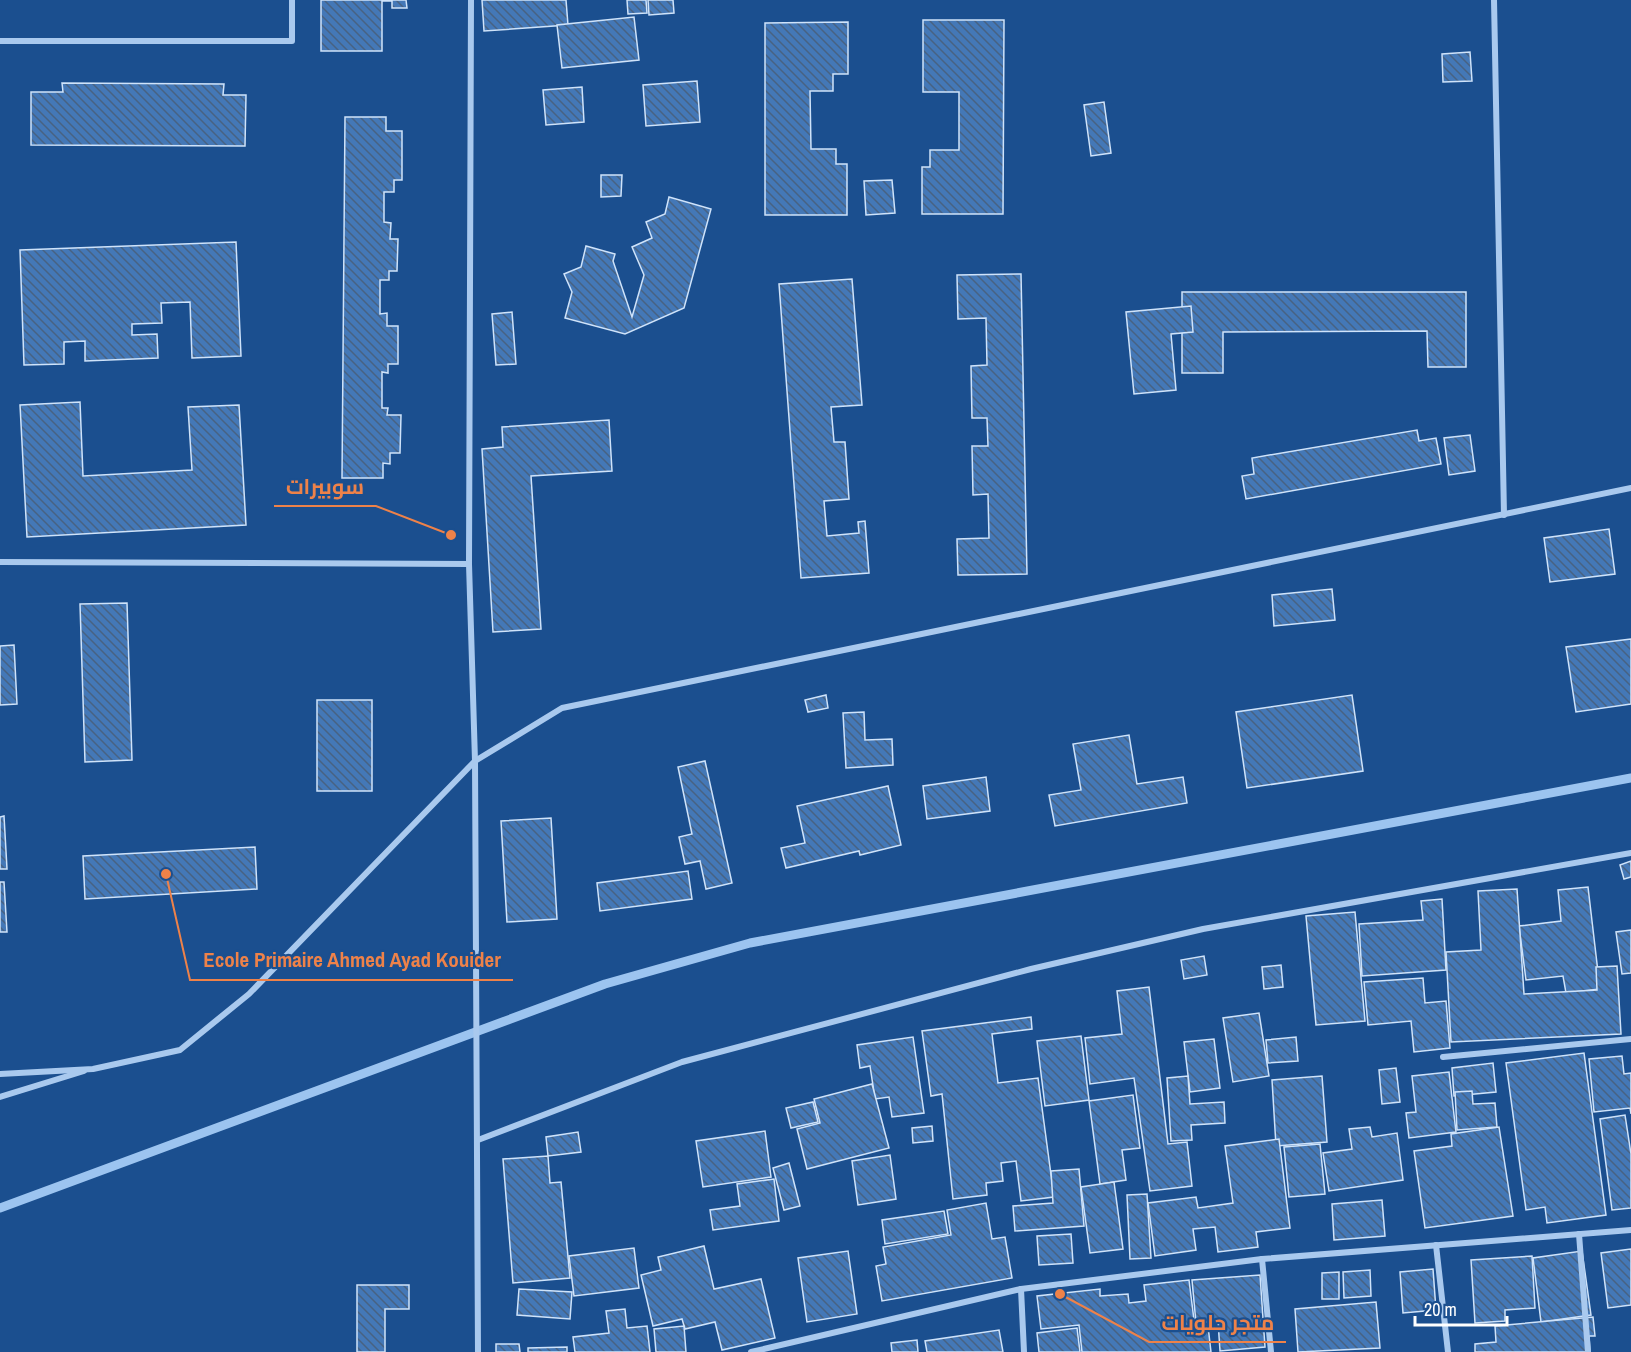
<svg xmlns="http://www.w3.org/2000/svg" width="1631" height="1352" font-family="'Archivo Narrow',Cairo,sans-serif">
<defs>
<pattern id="building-back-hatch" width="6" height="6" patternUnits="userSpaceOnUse" patternTransform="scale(1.5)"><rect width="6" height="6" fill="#4478b7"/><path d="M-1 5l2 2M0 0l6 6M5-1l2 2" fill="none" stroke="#486282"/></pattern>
</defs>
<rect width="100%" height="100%" fill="#1b4f8f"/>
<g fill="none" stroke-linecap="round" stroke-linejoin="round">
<path stroke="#9cc4f0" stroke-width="9" d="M 0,1208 L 605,984 L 750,943 L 1631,778"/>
</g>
<g fill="url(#building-back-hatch)" stroke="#cfe3fa" stroke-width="1.5">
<path d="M 321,0 L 406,0 L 407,8 L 392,8 L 392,1 L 382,1 L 382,51 L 321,51 Z"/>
<path d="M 482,0 L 566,0 L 568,25 L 484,31 Z"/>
<path d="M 627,0 L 646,0 L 647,13 L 628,14 Z"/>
<path d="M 648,0 L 673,0 L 674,13 L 649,15 Z"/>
<path d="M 634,17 L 639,60 L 562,68 L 557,25 Z"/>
<path d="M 923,20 L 1004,20 L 1003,214 L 922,214 L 922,167 L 930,167 L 930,150 L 959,150 L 959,92 L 923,92 Z"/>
<path d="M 848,22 L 848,74 L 833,74 L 833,91 L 810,91 L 811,149 L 836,149 L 836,164 L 847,164 L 847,215 L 765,215 L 765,23 Z"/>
<path d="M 1470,52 L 1472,81 L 1443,82 L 1442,54 Z"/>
<path d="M 697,81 L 700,122 L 646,126 L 643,85 Z"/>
<path d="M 62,83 L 224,84 L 223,95 L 246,95 L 245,146 L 31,145 L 31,92 L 63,92 Z"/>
<path d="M 582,87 L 584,122 L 546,125 L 543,90 Z"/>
<path d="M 1104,102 L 1111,153 L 1091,156 L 1084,105 Z"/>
<path d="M 345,117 L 386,117 L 386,131 L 402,131 L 402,180 L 394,180 L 394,192 L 384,192 L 384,222 L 391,223 L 390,239 L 398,239 L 397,271 L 389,271 L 389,280 L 380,280 L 380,314 L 387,313 L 387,326 L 398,326 L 398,364 L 388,364 L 388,373 L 382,372 L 382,408 L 388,408 L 387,415 L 401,415 L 400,453 L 390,453 L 390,464 L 383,463 L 383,478 L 342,478 Z"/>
<path d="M 601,175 L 622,175 L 621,196 L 601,197 Z"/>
<path d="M 892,180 L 895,213 L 866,215 L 864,181 Z"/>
<path d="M 669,197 L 711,209 L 684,308 L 625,334 L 565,318 L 572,292 L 564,274 L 581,267 L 586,246 L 615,254 L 613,261 L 632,317 L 644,275 L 632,247 L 652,238 L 646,222 L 665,214 Z"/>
<path d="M 236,242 L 241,356 L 192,358 L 190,302 L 161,303 L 162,323 L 132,324 L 132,335 L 157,334 L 158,358 L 85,361 L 85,341 L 64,342 L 64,364 L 24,365 L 20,250 Z"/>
<path d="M 1021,274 L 1027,574 L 958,575 L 957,539 L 989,538 L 988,494 L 973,495 L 972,446 L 988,446 L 987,418 L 972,418 L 971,366 L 987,365 L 986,318 L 958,319 L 957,275 Z"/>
<path d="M 852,279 L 862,405 L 831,407 L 834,442 L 845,442 L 849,499 L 824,501 L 827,536 L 859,533 L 858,522 L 865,521 L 869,573 L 801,578 L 779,284 Z"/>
<path d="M 1182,292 L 1466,292 L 1466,367 L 1428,367 L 1427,331 L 1223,332 L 1223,373 L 1182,373 Z"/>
<path d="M 1191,306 L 1193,332 L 1171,334 L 1176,390 L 1134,394 L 1126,312 Z"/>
<path d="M 512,312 L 516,364 L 496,365 L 492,314 Z"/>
<path d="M 80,402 L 83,476 L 192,470 L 188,407 L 239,405 L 246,525 L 27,537 L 20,405 Z"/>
<path d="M 609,420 L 612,471 L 531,476 L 541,629 L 493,632 L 482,449 L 503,447 L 502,427 Z"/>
<path d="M 1417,430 L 1419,441 L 1436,438 L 1441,464 L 1246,499 L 1242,476 L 1254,474 L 1252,458 Z"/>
<path d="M 1470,435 L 1475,471 L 1449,475 L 1444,438 Z"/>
<path d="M 1609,529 L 1615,574 L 1550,582 L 1544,538 Z"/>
<path d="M 1332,589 L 1335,620 L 1274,626 L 1272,595 Z"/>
<path d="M 127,603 L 132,760 L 85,762 L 80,604 Z"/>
<path d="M 1631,639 L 1631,704 L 1576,712 L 1566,647 Z"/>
<path d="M 14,645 L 17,704 L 0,705 L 0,646 Z"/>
<path d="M 826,695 L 828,708 L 808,712 L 805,700 Z"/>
<path d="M 1352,695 L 1363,771 L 1247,788 L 1236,712 Z"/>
<rect x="317" y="700" width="55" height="91"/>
<path d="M 864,712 L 865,740 L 892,739 L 893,765 L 846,768 L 843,713 Z"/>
<path d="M 1129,735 L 1137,784 L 1183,777 L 1187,803 L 1055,826 L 1049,795 L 1081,790 L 1073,744 Z"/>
<path d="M 705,761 L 732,883 L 706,889 L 700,861 L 685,864 L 679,837 L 692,834 L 678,767 Z"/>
<path d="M 986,777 L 990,811 L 927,819 L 923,786 Z"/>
<path d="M 888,786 L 901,845 L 860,855 L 859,851 L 786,868 L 781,848 L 805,843 L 797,806 Z"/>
<path d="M 4,816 L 7,869 L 0,869 L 0,817 Z"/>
<path d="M 551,818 L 557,919 L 507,922 L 501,821 Z"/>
<path d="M 255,847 L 257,889 L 85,899 L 83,856 Z"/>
<path d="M 1631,861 L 1631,877 L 1624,879 L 1620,865 Z"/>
<path d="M 688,871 L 692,899 L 600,911 L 597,883 Z"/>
<path d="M 0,882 L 4,882 L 7,932 L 0,932 Z"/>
<path d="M 1588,887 L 1600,989 L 1566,993 L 1563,976 L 1526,980 L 1519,926 L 1561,921 L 1558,890 Z"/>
<path d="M 1517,889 L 1524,994 L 1597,990 L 1596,967 L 1617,966 L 1621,1034 L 1451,1042 L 1446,952 L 1481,950 L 1478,891 Z"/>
<path d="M 1442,899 L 1446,970 L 1362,976 L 1359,924 L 1423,920 L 1421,901 Z"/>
<path d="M 1355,912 L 1365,1021 L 1316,1025 L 1306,916 Z"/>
<path d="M 1631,930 L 1631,973 L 1622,974 L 1616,932 Z"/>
<path d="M 1204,956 L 1207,975 L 1184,979 L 1181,960 Z"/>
<path d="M 1281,965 L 1283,987 L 1264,989 L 1262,967 Z"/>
<path d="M 1423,978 L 1425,1003 L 1446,1001 L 1450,1048 L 1414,1052 L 1411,1021 L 1368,1025 L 1364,982 Z"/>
<path d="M 1149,987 L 1168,1144 L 1187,1142 L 1192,1186 L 1150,1191 L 1134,1078 L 1090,1084 L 1085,1038 L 1122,1034 L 1117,991 Z"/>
<path d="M 1259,1013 L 1269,1076 L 1233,1082 L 1223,1018 Z"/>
<path d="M 1031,1017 L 1032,1029 L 992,1034 L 998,1083 L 1038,1078 L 1054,1197 L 1021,1201 L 1016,1161 L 1001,1163 L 1003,1181 L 986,1183 L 987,1195 L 953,1199 L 942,1094 L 931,1096 L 922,1031 Z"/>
<path d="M 1081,1036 L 1089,1100 L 1045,1106 L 1037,1041 Z"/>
<path d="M 913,1037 L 924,1113 L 892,1117 L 889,1097 L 875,1099 L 870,1066 L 860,1068 L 857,1045 Z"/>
<path d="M 1296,1037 L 1298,1061 L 1268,1063 L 1266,1040 Z"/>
<path d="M 1214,1039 L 1220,1088 L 1190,1092 L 1184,1042 Z"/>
<path d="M 1584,1053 L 1606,1215 L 1547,1223 L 1545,1207 L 1526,1210 L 1506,1063 Z"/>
<path d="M 1622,1056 L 1624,1074 L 1631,1073 L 1631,1114 L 1630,1108 L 1594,1112 L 1589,1059 Z"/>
<path d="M 1493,1063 L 1496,1092 L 1454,1096 L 1452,1068 Z"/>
<path d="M 1396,1068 L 1400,1102 L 1382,1104 L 1379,1070 Z"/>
<path d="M 1449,1072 L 1456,1132 L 1409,1138 L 1406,1113 L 1416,1112 L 1412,1076 Z"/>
<path d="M 1188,1076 L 1190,1104 L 1224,1102 L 1225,1123 L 1191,1125 L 1192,1140 L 1171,1141 L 1167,1078 Z"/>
<path d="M 1322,1076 L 1327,1142 L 1276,1146 L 1272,1080 Z"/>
<path d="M 872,1084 L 889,1148 L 807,1169 L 797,1129 L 820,1123 L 814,1099 Z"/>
<path d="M 1472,1091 L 1473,1104 L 1495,1103 L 1497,1127 L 1457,1130 L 1455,1092 Z"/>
<path d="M 1133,1095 L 1140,1148 L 1122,1150 L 1126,1180 L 1100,1184 L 1089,1101 Z"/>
<path d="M 813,1102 L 818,1122 L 791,1128 L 786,1108 Z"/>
<path d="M 1625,1115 L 1631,1154 L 1631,1208 L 1612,1210 L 1600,1119 Z"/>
<path d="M 932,1126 L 933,1141 L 913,1143 L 912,1128 Z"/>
<path d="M 1370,1127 L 1372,1137 L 1397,1133 L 1403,1180 L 1329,1191 L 1323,1153 L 1352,1149 L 1349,1129 Z"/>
<path d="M 1499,1127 L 1513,1216 L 1425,1228 L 1414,1151 L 1452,1146 L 1451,1134 Z"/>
<path d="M 765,1131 L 771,1177 L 703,1187 L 696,1141 Z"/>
<path d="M 578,1132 L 581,1152 L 548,1156 L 546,1137 Z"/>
<path d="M 1279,1139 L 1290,1228 L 1256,1232 L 1258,1247 L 1218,1252 L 1215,1227 L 1193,1229 L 1196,1250 L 1155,1256 L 1148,1203 L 1196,1197 L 1198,1208 L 1233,1203 L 1225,1146 Z"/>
<path d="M 1320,1144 L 1325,1194 L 1289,1197 L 1284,1147 Z"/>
<path d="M 890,1155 L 896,1199 L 858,1205 L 852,1161 Z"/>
<path d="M 548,1156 L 550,1183 L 561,1182 L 570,1278 L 513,1283 L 503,1159 Z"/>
<path d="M 789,1163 L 800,1206 L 784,1210 L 773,1168 Z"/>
<path d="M 1079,1169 L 1084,1226 L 1015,1231 L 1013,1206 L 1053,1203 L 1051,1171 Z"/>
<path d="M 774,1179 L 779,1221 L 713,1230 L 710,1210 L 740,1206 L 737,1184 Z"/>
<path d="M 1114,1182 L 1123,1249 L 1090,1253 L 1081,1187 Z"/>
<path d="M 1147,1194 L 1151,1258 L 1130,1259 L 1127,1195 Z"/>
<path d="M 1382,1200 L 1385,1236 L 1334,1240 L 1332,1204 Z"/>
<path d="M 986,1203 L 992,1239 L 1005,1237 L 1012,1278 L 882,1301 L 876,1266 L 886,1264 L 883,1247 L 951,1235 L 947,1210 Z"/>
<path d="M 944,1211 L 948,1234 L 885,1244 L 882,1220 Z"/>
<path d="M 1071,1234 L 1073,1263 L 1039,1265 L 1037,1236 Z"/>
<path d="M 704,1246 L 714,1289 L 761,1279 L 775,1338 L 722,1350 L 715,1322 L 685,1329 L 682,1319 L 653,1326 L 641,1275 L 661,1270 L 658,1257 Z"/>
<path d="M 634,1248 L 639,1288 L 574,1296 L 569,1256 Z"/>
<path d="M 1631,1249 L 1631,1305 L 1608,1308 L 1601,1253 Z"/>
<path d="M 848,1251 L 857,1314 L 807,1322 L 798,1258 Z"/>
<path d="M 1582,1251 L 1591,1315 L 1541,1322 L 1533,1258 Z"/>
<path d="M 1532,1256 L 1535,1308 L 1505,1310 L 1505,1321 L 1475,1323 L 1471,1260 Z"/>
<path d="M 1433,1269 L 1436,1310 L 1403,1313 L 1400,1272 Z"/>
<path d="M 1370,1270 L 1371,1296 L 1344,1298 L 1343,1272 Z"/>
<path d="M 1339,1272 L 1339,1299 L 1322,1299 L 1322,1273 Z"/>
<path d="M 1260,1275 L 1265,1347 L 1220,1351 L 1218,1321 L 1196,1323 L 1192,1280 Z"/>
<path d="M 1189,1280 L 1195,1328 L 1208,1326 L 1211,1352 L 1082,1352 L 1079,1325 L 1041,1329 L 1037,1296 L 1100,1289 L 1100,1296 L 1128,1294 L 1129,1303 L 1146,1301 L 1144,1285 Z"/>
<path d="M 357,1285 L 409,1285 L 409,1309 L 385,1309 L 385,1352 L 357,1352 Z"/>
<path d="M 519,1289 L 572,1292 L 570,1319 L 517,1315 Z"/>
<path d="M 1376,1302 L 1380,1348 L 1298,1352 L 1295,1309 Z"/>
<path d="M 625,1309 L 627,1328 L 647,1326 L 650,1352 L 575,1352 L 573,1337 L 609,1333 L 606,1311 Z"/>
<path d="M 1593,1317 L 1595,1336 L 1589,1336 L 1590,1352 L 1475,1352 L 1475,1344 L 1496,1342 L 1495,1326 Z"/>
<path d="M 684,1326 L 686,1352 L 656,1352 L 654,1329 Z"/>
<path d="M 1077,1328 L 1080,1352 L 1039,1352 L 1037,1333 Z"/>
<path d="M 999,1330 L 1003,1352 L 927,1352 L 925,1341 Z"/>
<path d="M 917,1340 L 918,1352 L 892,1352 L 891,1343 Z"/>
<path d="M 496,1344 L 519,1344 L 520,1352 L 496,1352 Z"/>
<path d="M 567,1347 L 567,1352 L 528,1352 L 528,1348 Z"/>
</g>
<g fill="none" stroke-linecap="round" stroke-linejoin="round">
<g stroke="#a9c9ee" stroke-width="6">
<path d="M 471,0 L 469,564 L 475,761 L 478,1352"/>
<path d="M 1494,0 L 1504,515"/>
<path d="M 0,41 L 292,41 L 292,0"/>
<path d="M 0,562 L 469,564"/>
<path d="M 1443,1057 L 1631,1039"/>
<path d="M 0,1074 L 93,1069 L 180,1050 L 249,994 L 475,761 L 562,708 L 1631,488"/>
<path d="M 0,1097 L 84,1071"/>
<path d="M 478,1140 L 682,1062 L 1031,969 L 1203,929 L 1631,853"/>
<path d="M 1579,1234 L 1588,1352"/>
<path d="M 1436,1245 L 1448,1352"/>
<path d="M 1262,1259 L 1271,1352"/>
<path d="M 1021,1289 L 1024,1352"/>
<path d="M 751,1352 L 1021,1289 L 1262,1259 L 1631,1230"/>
</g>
</g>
<path fill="none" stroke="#ee8249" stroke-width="2" d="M451 535L376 506H274M166 874L190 980H513M1060 1294L1149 1342H1286"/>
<g fill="#ee8249" stroke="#1b4f8f" stroke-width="2">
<circle cx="451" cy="535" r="6"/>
<circle cx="166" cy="874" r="6"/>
<circle cx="1060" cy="1294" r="6"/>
</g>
<g font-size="21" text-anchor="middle" font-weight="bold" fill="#ee8249" stroke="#1b4f8f" stroke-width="4.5" stroke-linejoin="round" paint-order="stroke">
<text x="325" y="494">سوبيرات</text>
<text x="352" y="967">Ecole Primaire Ahmed Ayad Kouider</text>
<text x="1218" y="1330">متجر حلويات</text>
</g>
<path d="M1415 1316v9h92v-9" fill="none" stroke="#ffffff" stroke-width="3"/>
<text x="1424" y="1316" font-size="18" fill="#ffffff" stroke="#1b4f8f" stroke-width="4.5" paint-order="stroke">20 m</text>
</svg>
